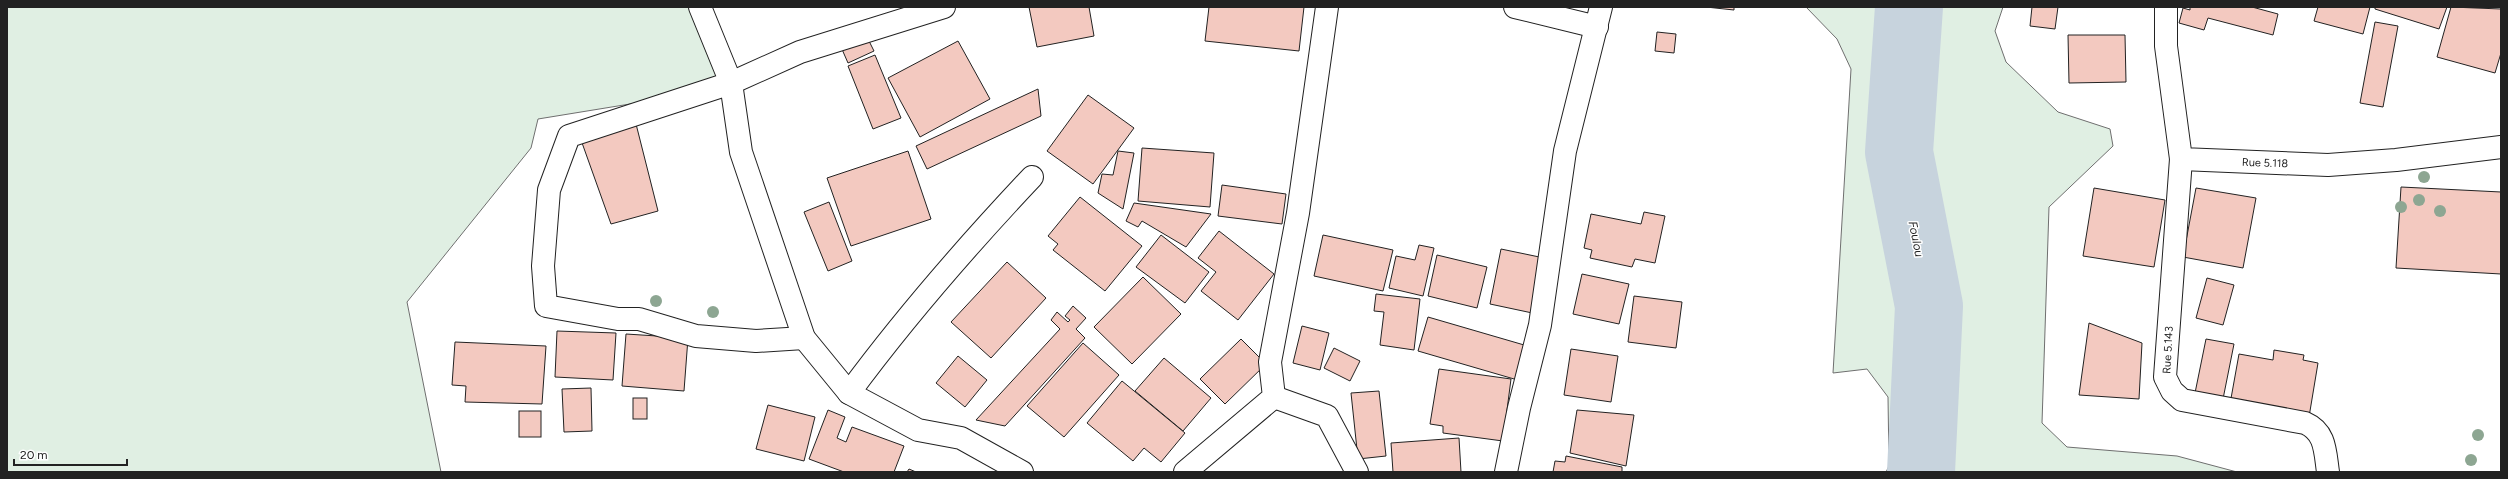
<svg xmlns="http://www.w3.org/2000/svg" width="2508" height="479" font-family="Figtree,sans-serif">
<rect width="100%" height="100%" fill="#fff"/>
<g fill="#e0efe3" stroke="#6f6f6f">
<path d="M 7,7 L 695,7 L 722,89 L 538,119 L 531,148 L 407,302 L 441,472 L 7,472 Z"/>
<path d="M 1806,7 L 2003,7 L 1995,31 L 2006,62 L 2058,112 L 2110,129 L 2113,146 L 2049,207 L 2042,423 L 2067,447 L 2177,456 L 2237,472 L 1886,472 L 1889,466 L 1888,397 L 1867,369 L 1833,373 L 1851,69 L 1837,39 Z"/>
</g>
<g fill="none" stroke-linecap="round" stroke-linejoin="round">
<path stroke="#c7d3dd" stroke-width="68" d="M 1909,7 L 1899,152 L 1929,306 L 1921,472"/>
</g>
<g fill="#f3c9c0" stroke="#222">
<path d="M 1029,7 L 1089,7 L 1094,36 L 1037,47 Z"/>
<path d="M 1209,7 L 1304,7 L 1299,51 L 1205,41 Z"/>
<path d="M 1706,7 L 1734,7 L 1734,10 Z"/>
<path d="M 2032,7 L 2058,7 L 2055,29 L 2030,26 Z"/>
<path d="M 2190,7 L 2252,7 L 2278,14 L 2273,35 L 2208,18 L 2204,30 L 2179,23 L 2183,8 L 2190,10 Z"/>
<path d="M 2318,7 L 2370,7 L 2363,34 L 2314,21 Z"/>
<path d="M 2375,7 L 2447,7 L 2439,29 L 2375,9 Z"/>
<path d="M 2451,7 L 2501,9 L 2501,53 L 2495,73 L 2437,57 Z"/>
<path d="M 2375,22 L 2398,26 L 2383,107 L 2360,103 Z"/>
<path d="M 1657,32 L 1676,34 L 1674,53 L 1655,51 Z"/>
<path d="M 866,35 L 874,51 L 848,63 L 841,47 Z"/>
<path d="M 2068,35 L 2125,35 L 2126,82 L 2069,83 Z"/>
<path d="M 958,41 L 990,99 L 920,137 L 888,78 Z"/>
<path d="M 875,55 L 901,118 L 873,129 L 848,66 Z"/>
<path d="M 1038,89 L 1041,116 L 927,169 L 916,146 Z"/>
<path d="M 1088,95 L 1134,128 L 1093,184 L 1047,151 Z"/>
<path d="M 635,120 L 658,211 L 611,224 L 581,140 Z"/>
<path d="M 1142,148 L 1214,153 L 1210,207 L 1138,201 Z"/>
<path d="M 908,151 L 931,219 L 851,246 L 827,178 Z"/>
<path d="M 1118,151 L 1134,153 L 1123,209 L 1098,193 L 1102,174 L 1113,175 Z"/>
<path d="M 1222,185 L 1286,194 L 1282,224 L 1218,216 Z"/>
<path d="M 2401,187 L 2501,192 L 2501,274 L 2396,268 Z"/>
<path d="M 2094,188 L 2165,200 L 2154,267 L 2083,256 Z"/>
<path d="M 2196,188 L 2256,198 L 2243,268 L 2183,257 Z"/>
<path d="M 1080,197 L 1142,246 L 1105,291 L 1053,250 L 1058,244 L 1048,236 Z"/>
<path d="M 829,202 L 852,261 L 828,271 L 804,212 Z"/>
<path d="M 1134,203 L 1211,214 L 1186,247 L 1142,221 L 1138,227 L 1126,221 Z"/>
<path d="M 1644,212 L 1665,216 L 1655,263 L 1635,259 L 1632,267 L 1590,258 L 1592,250 L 1584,248 L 1591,214 L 1641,224 Z"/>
<path d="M 1219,231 L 1274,274 L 1238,320 L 1201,291 L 1216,272 L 1198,258 Z"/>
<path d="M 1161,235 L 1209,272 L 1185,303 L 1136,267 Z"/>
<path d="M 1323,235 L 1393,250 L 1383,291 L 1314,276 Z"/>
<path d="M 1419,245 L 1434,248 L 1423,296 L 1389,288 L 1396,256 L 1415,260 Z"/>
<path d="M 1501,249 L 1549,259 L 1537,314 L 1490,304 Z"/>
<path d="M 1437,255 L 1487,267 L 1477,308 L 1428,296 Z"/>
<path d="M 1007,262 L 1046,298 L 991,358 L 951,322 Z"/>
<path d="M 1582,274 L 1629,284 L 1619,324 L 1573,314 Z"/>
<path d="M 1143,277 L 1181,314 L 1132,364 L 1094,327 Z"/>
<path d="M 2207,278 L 2234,285 L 2223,325 L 2196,318 Z"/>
<path d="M 1376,294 L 1420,299 L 1414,350 L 1380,345 L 1384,312 L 1374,311 Z"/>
<path d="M 1634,296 L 1682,302 L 1676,348 L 1628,342 Z"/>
<path d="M 1073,306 L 1086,318 L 1076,329 L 1085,338 L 1005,426 L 976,420 L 1060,329 L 1051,320 L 1057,312 L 1068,322 L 1070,320 L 1065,316 Z"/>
<path d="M 1428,317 L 1531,347 L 1521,381 L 1418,351 Z"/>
<path d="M 2089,323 L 2142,343 L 2139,399 L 2079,395 Z"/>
<path d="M 1302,326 L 1329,333 L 1320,370 L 1293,363 Z"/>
<path d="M 557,331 L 616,333 L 613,380 L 555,377 Z"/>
<path d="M 626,334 L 688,338 L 684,391 L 622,386 Z"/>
<path d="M 1241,339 L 1266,364 L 1225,404 L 1200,379 Z"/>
<path d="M 2206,339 L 2234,344 L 2223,399 L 2195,393 Z"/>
<path d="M 455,342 L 546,346 L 542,404 L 465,402 L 466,386 L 452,385 Z"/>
<path d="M 1083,343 L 1119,375 L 1064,437 L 1027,406 Z"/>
<path d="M 1334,348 L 1360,361 L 1350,381 L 1324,368 Z"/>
<path d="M 1571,349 L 1618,356 L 1611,402 L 1564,395 Z"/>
<path d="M 2274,350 L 2304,355 L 2303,360 L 2318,363 L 2309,417 L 2230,404 L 2239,354 L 2273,360 Z"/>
<path d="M 958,356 L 987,380 L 965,407 L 936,383 Z"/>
<path d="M 1164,358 L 1211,398 L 1183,431 L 1135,391 Z"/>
<path d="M 1439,369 L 1511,379 L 1503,441 L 1443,433 L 1443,426 L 1430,424 Z"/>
<path d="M 1122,381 L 1185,433 L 1161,462 L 1144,448 L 1133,461 L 1087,423 Z"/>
<path d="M 591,388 L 592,431 L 564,432 L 562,389 Z"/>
<path d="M 1379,391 L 1386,456 L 1358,459 L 1351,393 Z"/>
<rect x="633" y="398" width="14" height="21"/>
<path d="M 768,405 L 815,417 L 804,461 L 756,449 Z"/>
<path d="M 828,410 L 845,417 L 837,438 L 846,442 L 852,427 L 904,446 L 894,472 L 844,472 L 809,459 Z"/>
<path d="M 1577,410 L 1634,415 L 1626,466 L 1570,453 Z"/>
<rect x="519" y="411" width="22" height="26"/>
<path d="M 1459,438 L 1461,472 L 1393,472 L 1391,443 Z"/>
<path d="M 1566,456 L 1622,467 L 1622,472 L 1553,472 L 1555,461 L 1565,462 Z"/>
<path d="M 909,469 L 916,472 L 907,472 Z"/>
</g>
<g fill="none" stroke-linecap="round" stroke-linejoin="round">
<g stroke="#222" stroke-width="24">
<g id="minor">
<path d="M 700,7 L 731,83 L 741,152 L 804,338 L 849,393 L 918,430 L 961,438 L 1022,472"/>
<path d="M 1515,7 L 1597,27"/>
<path d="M 2166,7 L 2166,46 L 2181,159 L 2328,165 L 2396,160 L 2501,147"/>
<path d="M 2181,159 L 2165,377 L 2172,391 L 2182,400 L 2305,423 C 2326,432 2325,452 2328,472"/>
<path d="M 804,338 L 756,341 L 696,336 L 639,319 L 618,319 L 546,306 L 543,266 L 549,190 L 569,136 L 731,83 L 800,52 L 944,7"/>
<path d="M 849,393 C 905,317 967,246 1032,177"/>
<path d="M 1274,397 L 1327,416 L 1357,472"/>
<path d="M 1185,472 L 1274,397 L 1270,362 L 1298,213 L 1327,7"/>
<path d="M 1506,472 L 1519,408 L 1540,325 L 1565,151 L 1601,7"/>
</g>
</g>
<use href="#minor" stroke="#fff" stroke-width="22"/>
</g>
<g fill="#8da692">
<circle cx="2424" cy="177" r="6"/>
<circle cx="2419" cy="200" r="6"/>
<circle cx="2401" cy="207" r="6"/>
<circle cx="2440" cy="211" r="6"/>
<circle cx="656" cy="301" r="6"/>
<circle cx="713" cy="312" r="6"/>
<circle cx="2478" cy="435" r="6"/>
<circle cx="2471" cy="460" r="6"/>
</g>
<g text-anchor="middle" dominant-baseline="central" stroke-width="3" stroke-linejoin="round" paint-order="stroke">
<g font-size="11" fill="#222" stroke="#fff">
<text transform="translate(2265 163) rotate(2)">Rue 5.118</text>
<text transform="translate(2168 350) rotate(-87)">Rue 5.143</text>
</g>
<g font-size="12" font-style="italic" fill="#222" stroke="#fff">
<text transform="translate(1916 239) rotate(79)">Foulou</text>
</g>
</g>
<rect width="2508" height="479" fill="none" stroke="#222222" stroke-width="16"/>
<path d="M14 459v6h113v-6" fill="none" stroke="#222222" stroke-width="2"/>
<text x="20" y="459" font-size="12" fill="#222222" stroke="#ffffff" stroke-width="3" paint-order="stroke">20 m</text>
</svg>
